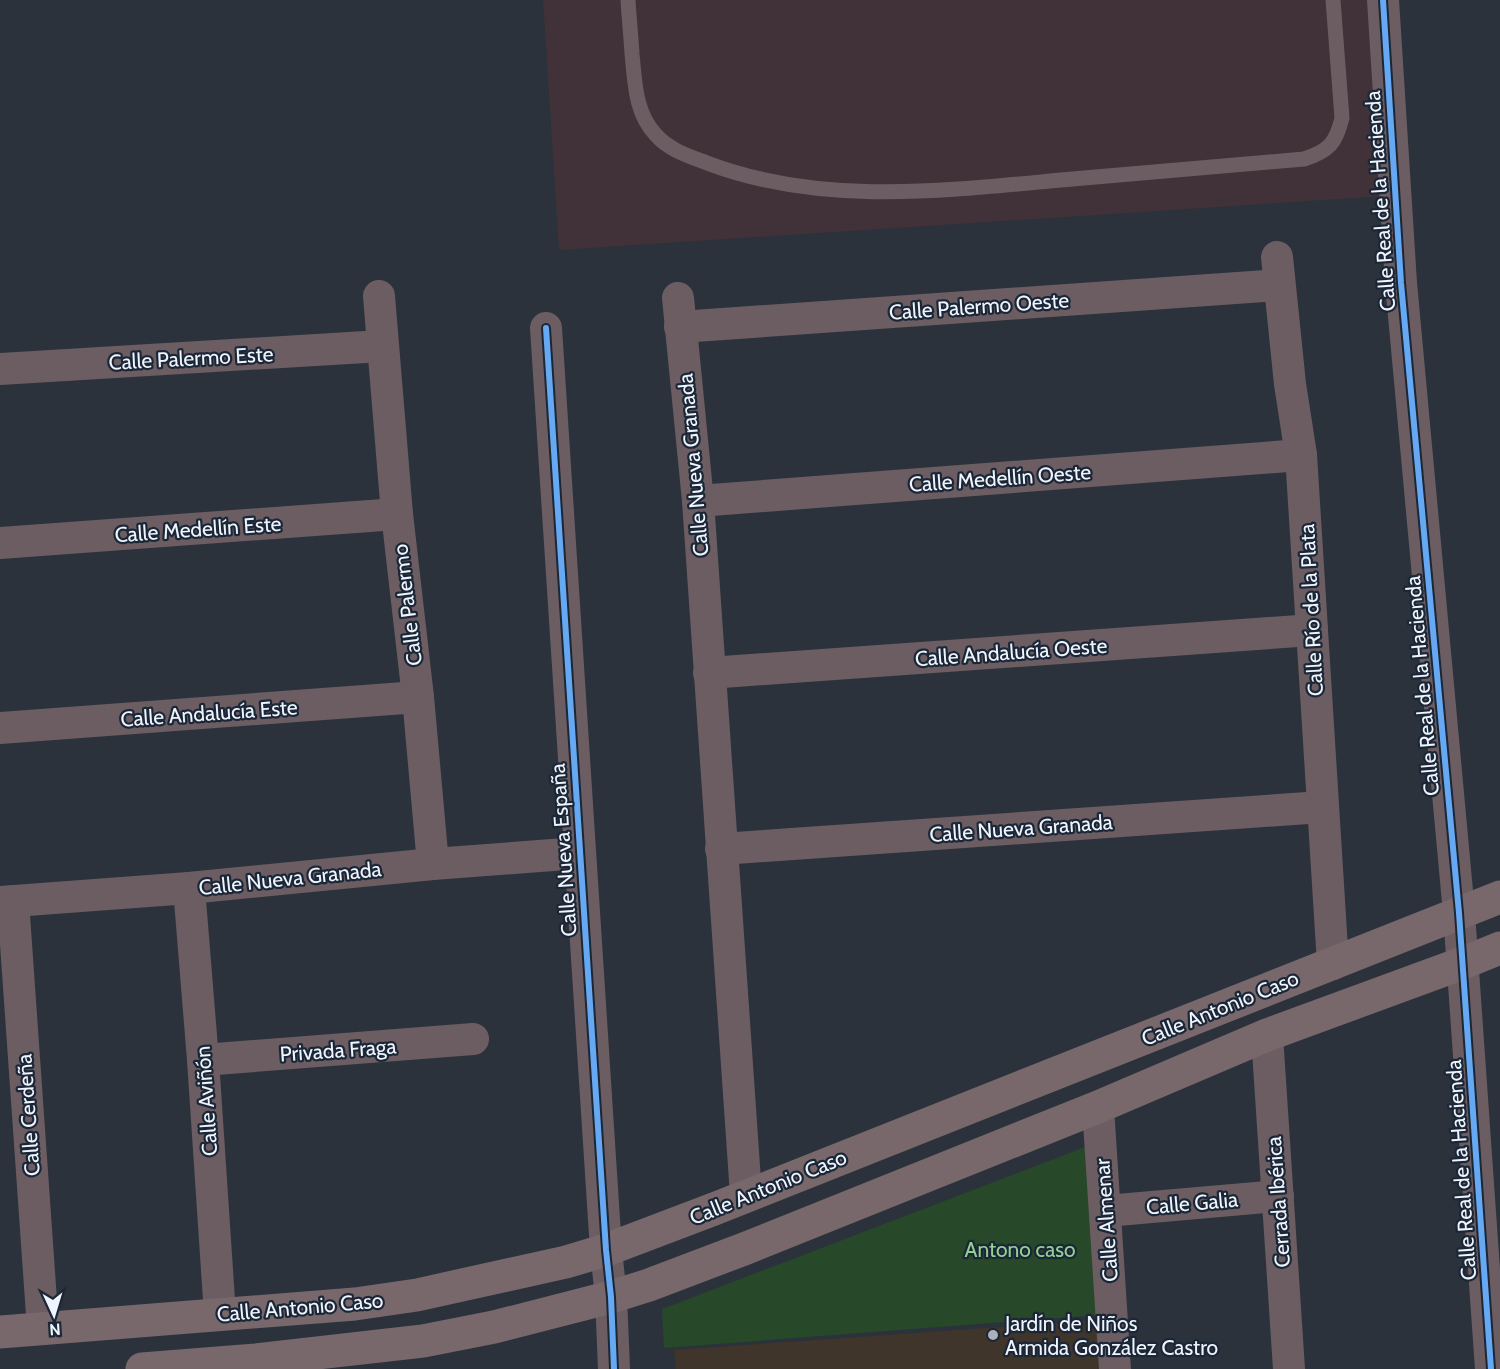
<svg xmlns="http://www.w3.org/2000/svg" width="1500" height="1369" font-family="Cabin,sans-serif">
<rect width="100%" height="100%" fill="#2b323b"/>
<path fill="#413138" d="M 543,0 L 1373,0 L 1386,196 L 559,250 Z"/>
<path fill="#3f352a" d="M 1098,1320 L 1102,1369 L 676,1369 L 674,1350 Z"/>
<path fill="#274829" d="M 1085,1147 L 1098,1315 L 664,1348 L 662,1309 Z"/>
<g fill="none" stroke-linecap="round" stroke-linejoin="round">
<path stroke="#6b5d61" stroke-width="15" d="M 628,0 C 629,18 631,36 632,54 C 635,83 635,113 656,135 C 669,150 689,156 707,163 C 820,206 944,191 1061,180 C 1142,173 1223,166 1304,159 C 1329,151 1336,143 1342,118 L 1333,0"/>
<g stroke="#6b5d61" stroke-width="32">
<path d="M 1383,0 L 1401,283 L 1459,913 L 1491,1369"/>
<path d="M 1277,257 L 1290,384 L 1301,455 L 1333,964"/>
<path d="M 379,296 L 397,514 L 418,697 L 433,864"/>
<path d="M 678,298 L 698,501 L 746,1195"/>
<path d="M 680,327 L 1279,285"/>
<path d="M 546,328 L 606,1250 L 611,1297 L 614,1369"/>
<path d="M 0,369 L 382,346"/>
<path d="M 698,501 L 1301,455"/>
<path d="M 0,543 L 397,514"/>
<path d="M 709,673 L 1312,630"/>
<path d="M 0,728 L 418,697"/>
<path d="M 721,849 L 1322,807"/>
<path d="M 189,888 L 203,1060 L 220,1315"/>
<path d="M 13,901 L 43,1329"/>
<path d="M 0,902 L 189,888 L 433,864 L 579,853"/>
<path d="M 1267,1035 L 1289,1369"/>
<path d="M 203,1060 L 473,1039"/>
<path d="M 1098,1107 L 1115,1369"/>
<path d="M 1106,1211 L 1278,1196"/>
</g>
<g stroke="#78686c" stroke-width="33">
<path d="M 0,1332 L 355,1304 L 417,1295 L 566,1262 L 606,1250 L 714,1209 L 1500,897"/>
<path d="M 142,1369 L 256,1360 L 423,1341 L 494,1327 L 611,1297 L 649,1285 L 744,1249 L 1098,1107 L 1267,1035 L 1463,963 L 1500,948"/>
</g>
<g stroke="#1b2737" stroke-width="10">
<g id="cycleway">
<path d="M 1383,0 L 1401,283 L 1459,913 L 1491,1369"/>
<path d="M 546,328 L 606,1250 L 611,1297 L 614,1369"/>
</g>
</g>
<use href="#cycleway" stroke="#66a8f1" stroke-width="6"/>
</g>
<circle fill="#aab1ba" stroke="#1b2737" stroke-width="2" cx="993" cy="1335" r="6"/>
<g text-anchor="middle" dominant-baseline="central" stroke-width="4.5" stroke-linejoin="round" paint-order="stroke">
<g font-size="21" fill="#eff5fe" stroke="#1b2737">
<text transform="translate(1380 201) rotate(-94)">Calle Real de la Hacienda</text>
<text transform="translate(979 306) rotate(-4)">Calle Palermo Oeste</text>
<text transform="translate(191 358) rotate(-3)">Calle Palermo Este</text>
<text transform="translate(693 465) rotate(-95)">Calle Nueva Granada</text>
<text transform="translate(1000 478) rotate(-4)">Calle Medellín Oeste</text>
<text transform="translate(198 529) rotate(-4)">Calle Medellín Este</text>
<text transform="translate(407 605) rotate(-97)">Calle Palermo</text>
<text transform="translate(1311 610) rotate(-93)">Calle Río de la Plata</text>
<text transform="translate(1011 652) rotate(-4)">Calle Andalucía Oeste</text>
<text transform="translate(1422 686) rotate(-95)">Calle Real de la Hacienda</text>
<text transform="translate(209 713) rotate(-4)">Calle Andalucía Este</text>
<text transform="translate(1021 828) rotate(-4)">Calle Nueva Granada</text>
<text transform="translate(563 850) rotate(-94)">Calle Nueva España</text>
<text transform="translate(290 878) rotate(-6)">Calle Nueva Granada</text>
<text transform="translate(1220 1008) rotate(-22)">Calle Antonio Caso</text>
<text transform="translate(338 1050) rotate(-4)">Privada Fraga</text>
<text transform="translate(206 1101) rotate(-94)">Calle Aviñón</text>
<text transform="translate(28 1115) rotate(-94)">Calle Cerdeña</text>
<text transform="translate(1461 1170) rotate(-94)">Calle Real de la Hacienda</text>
<text transform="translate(768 1187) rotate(-22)">Calle Antonio Caso</text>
<text transform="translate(1278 1202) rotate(-94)">Cerrada Ibérica</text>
<text transform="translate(1192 1203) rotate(-5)">Calle Galia</text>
<text transform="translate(1106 1220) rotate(-94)">Calle Almenar</text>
<text transform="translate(300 1307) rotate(-5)">Calle Antonio Caso</text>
</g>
<g font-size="21" fill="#92d291" stroke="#1b2737">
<text x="1020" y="1249">Antono caso</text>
</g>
<g font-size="21" fill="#eff5fe" stroke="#1b2737" text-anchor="start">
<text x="1005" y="1323">Jardín de Niños<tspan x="1005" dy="24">Armida González Castro</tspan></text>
</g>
</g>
<g transform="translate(54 1315) rotate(176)" stroke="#1b2737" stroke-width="4.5" paint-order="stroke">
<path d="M0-4.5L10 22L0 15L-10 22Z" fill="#eff5fe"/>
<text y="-9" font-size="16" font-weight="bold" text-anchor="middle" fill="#eff5fe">N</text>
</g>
</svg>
